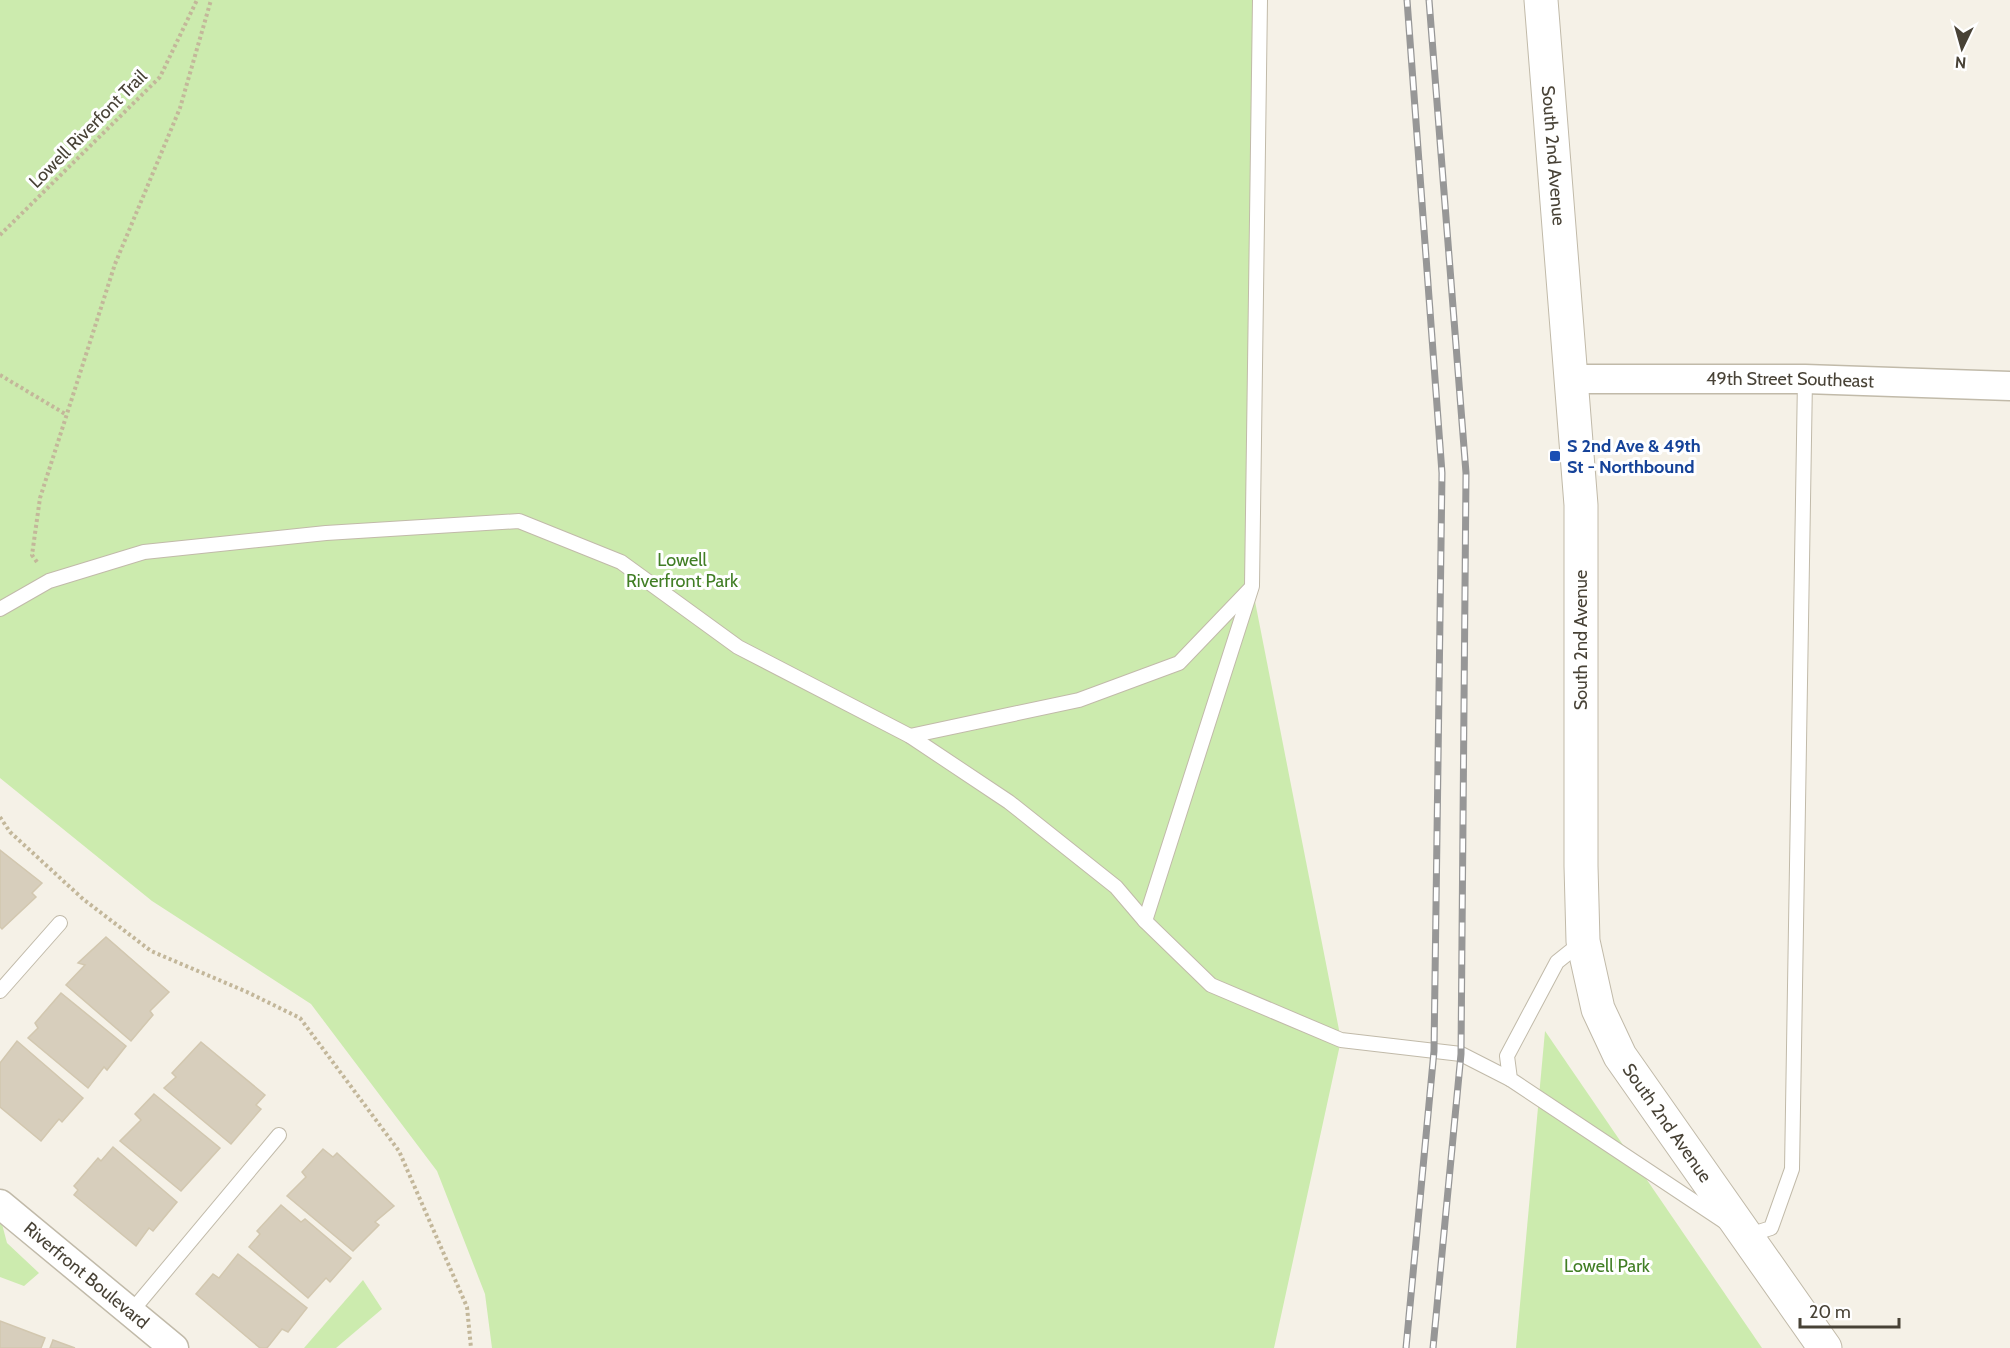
<svg xmlns="http://www.w3.org/2000/svg" width="2010" height="1348" font-family="Cabin,sans-serif">
<rect width="100%" height="100%" fill="#f5f1e7"/>
<g fill="#ccebae">
<path d="M 0,0 L 1260,0 L 1252,586 L 1341,1040 L 1274,1348 L 492,1348 L 485,1294 L 437,1171 L 311,1004 L 152,901 L 0,778 Z"/>
<path d="M 1545,1031 L 1762,1348 L 1516,1348 Z"/>
<path d="M 0,1223 L 2,1224 L 7,1243 L 39,1273 L 24,1286 L 0,1277 Z"/>
<path d="M 363,1280 L 382,1309 L 336,1348 L 304,1348 Z"/>
</g>
<g fill="#d7cebc" stroke="#d2c7af" stroke-width="1.5">
<path d="M 0,850 L 42,883 L 32,893 L 36,897 L 2,929 L 0,927 Z"/>
<path d="M 106,937 L 169,992 L 150,1011 L 153,1015 L 131,1041 L 66,985 L 85,965 L 78,963 Z"/>
<path d="M 61,993 L 126,1046 L 107,1070 L 104,1067 L 88,1088 L 28,1038 L 38,1028 L 35,1023 Z"/>
<path d="M 17,1041 L 83,1098 L 62,1122 L 59,1119 L 41,1141 L 0,1107 L 0,1063 Z"/>
<path d="M 201,1042 L 265,1095 L 256,1105 L 261,1109 L 231,1144 L 164,1088 L 176,1077 L 172,1073 Z"/>
<path d="M 154,1094 L 220,1148 L 181,1191 L 120,1141 L 141,1120 L 135,1114 Z"/>
<path d="M 113,1147 L 177,1202 L 153,1231 L 149,1228 L 136,1246 L 74,1195 L 78,1190 L 74,1186 L 98,1158 L 101,1161 Z"/>
<path d="M 323,1149 L 333,1157 L 337,1153 L 394,1206 L 375,1222 L 379,1225 L 353,1251 L 287,1196 L 306,1177 L 302,1172 Z"/>
<path d="M 281,1205 L 301,1222 L 305,1219 L 351,1258 L 330,1282 L 326,1278 L 308,1298 L 249,1247 L 260,1234 L 257,1231 Z"/>
<path d="M 238,1254 L 307,1308 L 288,1332 L 282,1329 L 267,1348 L 260,1348 L 196,1294 L 213,1274 L 219,1278 Z"/>
<path d="M 0,1321 L 45,1338 L 41,1348 L 0,1348 Z"/>
<path d="M 53,1340 L 75,1348 L 50,1348 Z"/>
</g>
<g fill="none" stroke-linecap="round" stroke-linejoin="round">
<g stroke="#c1baa9" stroke-width="16">
<g id="service">
<path d="M 1260,0 L 1252,586 L 1145,921 L 1211,985 L 1341,1040 L 1461,1054 L 1510,1079"/>
<path d="M 0,609 L 49,581 L 144,552 L 326,533 L 519,521 L 621,562 L 738,647 L 910,736 L 1009,802 L 1116,887 L 1145,921"/>
<path d="M 910,736 L 1079,700 L 1179,663 L 1250,589"/>
<path d="M 1582,942 L 1557,962 L 1507,1056 L 1510,1079 L 1725,1222"/>
<path d="M 0,991 L 60,923"/>
<path d="M 1746,1236 L 1771,1228 L 1792,1169 L 1805,379"/>
<path d="M 131,1312 L 279,1135"/>
</g>
</g>
<g stroke="#c1baa9" stroke-width="31">
<g id="minor">
<path id="s1" d="M 1571,379 L 1805,379 L 2010,386"/>
<path id="s2" d="M 0,1204 L 174,1348"/>
</g>
</g>
<g stroke="#c1baa9" stroke-width="35">
<g id="tertiary">
<path id="s3" d="M 1541,0 L 1581,505 L 1581,866 L 1583,941 L 1598,1009 L 1620,1056 L 1825,1348"/>
</g>
</g>
<g stroke="#c3b79a" stroke-width="4" stroke-dasharray="3 3" stroke-linecap="butt">
<path d="M 0,235 L 160,77 L 197,0"/>
<path d="M 0,375 L 67,415"/>
<path d="M 37,562 L 32,555 L 40,498 L 115,264 L 180,108 L 211,0"/>
<path d="M 0,817 L 10,832 L 83,899 L 151,951 L 247,992 L 300,1018 L 399,1151 L 467,1307 L 471,1348"/>
</g>
<use href="#service" stroke="#fff" stroke-width="14"/>
<use href="#minor" stroke="#fff" stroke-width="28"/>
<use href="#tertiary" stroke="#fff" stroke-width="33"/>
<g stroke="#979797" stroke-width="7">
<g id="rail">
<path d="M 1429,0 L 1466,473 L 1461,1054 L 1433,1348"/>
<path d="M 1406,1348 L 1434,1051 L 1442,473 L 1407,0"/>
</g>
</g>
<use href="#rail" stroke="#fff" stroke-width="4.5" stroke-dasharray="14" stroke-linecap="butt"/>
</g>
<rect fill="#1a4fb4" stroke="#fff" stroke-width="2" x="1549" y="450" width="12" height="12" rx="3"/>
<g text-anchor="middle" dominant-baseline="central" stroke-width="6" stroke-linejoin="round" paint-order="stroke">
<g font-size="18" fill="#484236" stroke="#fff">
<text transform="translate(88 129) rotate(-45)">Lowell Riverfont Trail</text>
<text stroke="none"><textPath href="#s3" startOffset="156">South 2nd Avenue</textPath></text>
<text stroke="none"><textPath href="#s1" startOffset="219">49th Street Southeast</textPath></text>
<text transform="translate(1581 640) rotate(-90)">South 2nd Avenue</text>
<text stroke="none"><textPath href="#s3" startOffset="1146">South 2nd Avenue</textPath></text>
<text stroke="none"><textPath href="#s2" startOffset="112">Riverfront Boulevard</textPath></text>
</g>
<g font-size="18" font-weight="bold" fill="#164399" stroke="#fff" text-anchor="start">
<text x="1567" y="446">S 2nd Ave &amp; 49th<tspan x="1567" dy="21">St - Northbound</tspan></text>
</g>
<g font-size="18" fill="#417e25" stroke="#fff">
<text x="682" y="560">Lowell<tspan x="682" dy="21">Riverfront Park</tspan></text>
<text x="1607" y="1266">Lowell Park</text>
</g>
</g>
<g transform="translate(1962 48) rotate(185)" stroke="#ffffff" stroke-width="4.5" paint-order="stroke">
<path d="M0-4.5L10 22L0 15L-10 22Z" fill="#484236"/>
<text y="-9" font-size="16" font-weight="bold" text-anchor="middle" fill="#484236">N</text>
</g>
<path d="M1800 1318v9h99v-9" fill="none" stroke="#484236" stroke-width="3"/>
<text x="1809" y="1318" font-size="18" fill="#484236" stroke="#ffffff" stroke-width="4.5" paint-order="stroke">20 m</text>
</svg>
